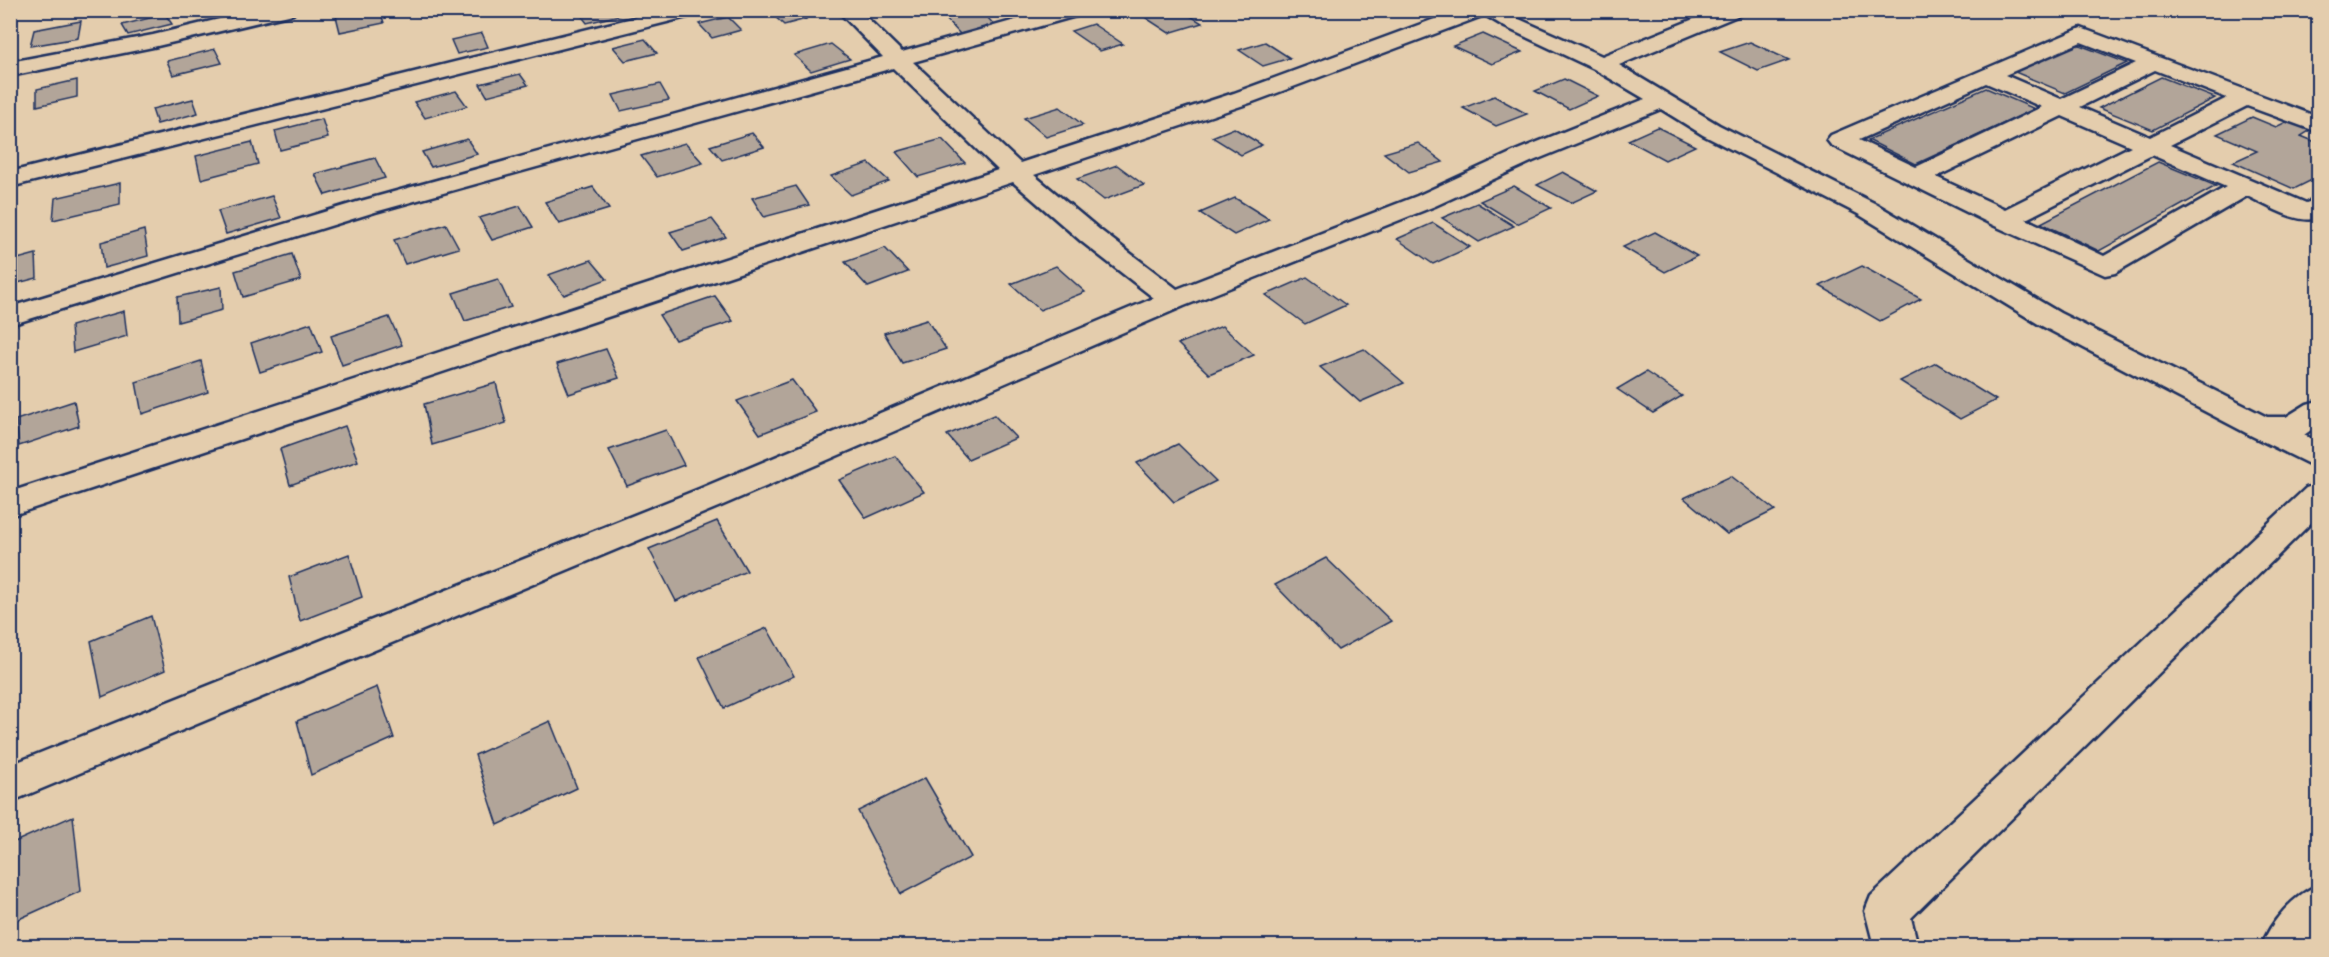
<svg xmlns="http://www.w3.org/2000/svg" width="2329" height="957" font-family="Pangolin,sans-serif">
<rect width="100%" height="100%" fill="#e4cdad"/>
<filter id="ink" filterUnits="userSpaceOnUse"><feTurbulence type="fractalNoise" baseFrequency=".0167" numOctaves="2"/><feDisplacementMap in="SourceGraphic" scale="12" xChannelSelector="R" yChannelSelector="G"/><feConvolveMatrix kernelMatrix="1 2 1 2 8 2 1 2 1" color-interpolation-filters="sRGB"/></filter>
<g filter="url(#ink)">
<g fill="#b2a599" stroke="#1b2f5e" stroke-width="1.5">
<path d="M 366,10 L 380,10 L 384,23 L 340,32 L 336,16 Z"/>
<path d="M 577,10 L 616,10 L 620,15 L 587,23 Z"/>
<path d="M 782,10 L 797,10 L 806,19 L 784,25 L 771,13 Z"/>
<path d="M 981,10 L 996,27 L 960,34 L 945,18 Z"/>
<path d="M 997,10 L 1043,10 L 1011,20 Z"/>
<path d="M 1171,10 L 1181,10 L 1202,23 L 1169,33 L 1146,18 Z"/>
<path d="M 165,14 L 172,24 L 128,35 L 122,25 Z"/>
<path d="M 728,17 L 741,30 L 712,38 L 699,24 Z"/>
<path d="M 81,21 L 78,38 L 30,46 L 34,30 Z"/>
<path d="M 1093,24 L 1123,44 L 1100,51 L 1071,31 Z"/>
<path d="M 482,33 L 488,47 L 457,54 L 451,40 Z"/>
<path d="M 1483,34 L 1522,52 L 1492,64 L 1453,46 Z"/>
<path d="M 645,39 L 657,53 L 625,61 L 613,47 Z"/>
<path d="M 1265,42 L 1290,58 L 1263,66 L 1239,50 Z"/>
<path d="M 1750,42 L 1789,60 L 1758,71 L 1720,52 Z"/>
<path d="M 831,44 L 850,59 L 811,71 L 794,55 Z"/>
<path d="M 2077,44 L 2127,63 L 2065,93 L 2015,72 Z"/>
<path d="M 215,49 L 222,63 L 173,75 L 167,61 Z"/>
<path d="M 520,74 L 528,85 L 487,96 L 480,84 Z"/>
<path d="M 2161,77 L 2215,98 L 2153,130 L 2099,108 Z"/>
<path d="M 1564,79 L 1598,96 L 1569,109 L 1535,91 Z"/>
<path d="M 77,80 L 77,97 L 37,106 L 37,89 Z"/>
<path d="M 660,84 L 669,100 L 621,111 L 613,95 Z"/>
<path d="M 1986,88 L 2035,109 L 1916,164 L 1868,140 Z"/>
<path d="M 456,91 L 467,106 L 425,118 L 414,102 Z"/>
<path d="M 1494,96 L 1527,114 L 1496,126 L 1463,108 Z"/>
<path d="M 193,99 L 198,113 L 157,124 L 152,109 Z"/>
<path d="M 1060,107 L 1083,125 L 1046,137 L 1024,118 Z"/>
<path d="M 2252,117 L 2276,127 L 2288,121 L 2311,130 L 2301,136 L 2318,143 L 2318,177 L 2294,189 L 2233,162 L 2257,151 L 2217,134 Z"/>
<path d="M 322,119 L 328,138 L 280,150 L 275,131 Z"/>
<path d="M 1657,127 L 1695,146 L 1665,160 L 1628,140 Z"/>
<path d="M 1234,128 L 1262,145 L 1241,155 L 1212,137 Z"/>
<path d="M 752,133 L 764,147 L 722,160 L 710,146 Z"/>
<path d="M 467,139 L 477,154 L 431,167 L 422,152 Z"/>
<path d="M 942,139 L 965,163 L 918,177 L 896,152 Z"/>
<path d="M 252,142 L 258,164 L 201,179 L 196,156 Z"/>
<path d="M 685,143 L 703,163 L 657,177 L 641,156 Z"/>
<path d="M 1418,143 L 1443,162 L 1409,172 L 1384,153 Z"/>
<path d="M 375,158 L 385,178 L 325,195 L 315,174 Z"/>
<path d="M 2158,162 L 2216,186 L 2099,251 L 2041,223 Z"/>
<path d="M 869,163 L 889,181 L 851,195 L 831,176 Z"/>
<path d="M 1117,165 L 1144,185 L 1104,200 L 1077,179 Z"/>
<path d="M 1563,172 L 1597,191 L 1571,203 L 1537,185 Z"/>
<path d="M 120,183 L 120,204 L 53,220 L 55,198 Z"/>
<path d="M 796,186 L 809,205 L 764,217 L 752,198 Z"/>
<path d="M 1514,186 L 1551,208 L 1517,224 L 1480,201 Z"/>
<path d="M 593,187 L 609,209 L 559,224 L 545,202 Z"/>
<path d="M 272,196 L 281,218 L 226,234 L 218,211 Z"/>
<path d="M 1235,198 L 1269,219 L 1234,235 L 1200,213 Z"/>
<path d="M 1477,203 L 1514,226 L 1479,242 L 1442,218 Z"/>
<path d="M 520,206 L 533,227 L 492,240 L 479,218 Z"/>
<path d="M 712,219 L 726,237 L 683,251 L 670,232 Z"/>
<path d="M 1433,223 L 1470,247 L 1433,264 L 1397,239 Z"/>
<path d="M 446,224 L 459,248 L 405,264 L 394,240 Z"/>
<path d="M 144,230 L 148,256 L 104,268 L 101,242 Z"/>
<path d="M 1655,232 L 1697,256 L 1665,272 L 1623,247 Z"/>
<path d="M 885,248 L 908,272 L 868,287 L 845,262 Z"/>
<path d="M 36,254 L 37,278 L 10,285 L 10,261 Z"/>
<path d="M 292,254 L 301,280 L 243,297 L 235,271 Z"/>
<path d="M 591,260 L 607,279 L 564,295 L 548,275 Z"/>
<path d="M 1056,266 L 1085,292 L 1040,310 L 1011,284 Z"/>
<path d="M 1862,266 L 1921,299 L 1880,321 L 1820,286 Z"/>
<path d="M 1307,277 L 1346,305 L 1305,324 L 1266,295 Z"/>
<path d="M 498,279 L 511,307 L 465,321 L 453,293 Z"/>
<path d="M 221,287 L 222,310 L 178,322 L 177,297 Z"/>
<path d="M 715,296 L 733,321 L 675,340 L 659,315 Z"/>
<path d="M 124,311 L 127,336 L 73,352 L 71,326 Z"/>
<path d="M 389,317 L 402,345 L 342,365 L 331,336 Z"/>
<path d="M 927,320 L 946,349 L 902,363 L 884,333 Z"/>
<path d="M 311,323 L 322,352 L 260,372 L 251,343 Z"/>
<path d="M 1222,326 L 1254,355 L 1209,374 L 1178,344 Z"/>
<path d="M 606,349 L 619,378 L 569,394 L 557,364 Z"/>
<path d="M 1364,349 L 1404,383 L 1360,402 L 1320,367 Z"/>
<path d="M 201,361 L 208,392 L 142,414 L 136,382 Z"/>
<path d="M 1936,363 L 1996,400 L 1960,419 L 1900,381 Z"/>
<path d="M 1646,372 L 1682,396 L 1653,413 L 1617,389 Z"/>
<path d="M 792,380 L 816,412 L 760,434 L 737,401 Z"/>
<path d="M 496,383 L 506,423 L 432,445 L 424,404 Z"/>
<path d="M 74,401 L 79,426 L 19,446 L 16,420 Z"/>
<path d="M 994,415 L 1016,438 L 968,459 L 947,435 Z"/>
<path d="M 345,426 L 358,461 L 290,485 L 280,449 Z"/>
<path d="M 666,430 L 684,465 L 627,486 L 609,450 Z"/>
<path d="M 1178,444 L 1216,481 L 1174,502 L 1137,463 Z"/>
<path d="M 895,456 L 924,492 L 866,518 L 839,480 Z"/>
<path d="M 1731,476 L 1775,510 L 1727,534 L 1684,498 Z"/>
<path d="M 717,521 L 747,571 L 676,601 L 649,549 Z"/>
<path d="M 15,554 L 15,602 L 10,603 L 10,555 Z"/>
<path d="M 349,554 L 362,597 L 300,621 L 289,577 Z"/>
<path d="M 1326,558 L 1391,621 L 1338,650 L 1275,585 Z"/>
<path d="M 151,616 L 165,670 L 102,697 L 91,641 Z"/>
<path d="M 767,628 L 794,676 L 724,708 L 699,657 Z"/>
<path d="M 377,687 L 394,738 L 311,775 L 297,721 Z"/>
<path d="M 550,721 L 577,788 L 498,825 L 475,755 Z"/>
<path d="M 925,778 L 971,857 L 901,894 L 858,811 Z"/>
<path d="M 73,816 L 81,891 L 10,923 L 10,844 Z"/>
</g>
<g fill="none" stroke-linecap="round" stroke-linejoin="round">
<g stroke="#1b2f5e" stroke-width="5">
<g id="minor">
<path d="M 257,10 L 296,10 L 293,14 L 153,47 L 10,76 L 10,62 L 153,35 Z"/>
<path d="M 665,10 L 702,10 L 699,14 L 10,187 L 10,172 Z"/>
<path d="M 837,10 L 859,10 L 902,52 L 1051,10 L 1086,10 L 1083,14 L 913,62 L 1020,163 L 1234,93 L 1459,10 L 1507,10 L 1519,19 L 1602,56 L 1716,10 L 1745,10 L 1742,14 L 1619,65 L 1719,125 L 1876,204 L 2060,313 L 2267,417 L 2286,417 L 2307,404 L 2318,401 L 2318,425 L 2304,435 L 2318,442 L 2318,466 L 2307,463 L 2252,436 L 2040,325 L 1858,214 L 1703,135 L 1661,109 L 1533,161 L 1435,206 L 1184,306 L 723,505 L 10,802 L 10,765 L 699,489 L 1154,298 L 1082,242 L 1013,182 L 10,516 L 10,492 L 998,170 L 893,68 L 375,212 L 10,325 L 10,307 L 357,202 L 883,57 ZM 1485,15 L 1505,27 L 1594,69 L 1645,99 L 1515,151 L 1417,196 L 1177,289 L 1100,230 L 1034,175 L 1250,103 Z"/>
<path d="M 2081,28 L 2318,117 L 2318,132 L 2247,106 L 2170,145 L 2306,203 L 2318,199 L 2318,218 C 2297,225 2267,205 2247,196 L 2115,273 L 2105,275 L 1995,226 L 1831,145 L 1827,140 L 1831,135 ZM 2081,42 L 2136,63 L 2061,99 L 2005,75 ZM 2155,70 L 2227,98 L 2150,137 L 2080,107 ZM 1986,83 L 2042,107 L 1916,167 L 1859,140 ZM 2062,116 L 2131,146 L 2005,209 L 1936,177 ZM 2152,155 L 2226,187 L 2104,256 L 2026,219 Z"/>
<path d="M 2318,484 L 2318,516 L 1911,918 L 1918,946 L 1874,946 L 1865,911 L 1871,896 L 2306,488 Z"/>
</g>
</g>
<g stroke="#1b2f5e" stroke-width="5">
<path id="major" d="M 2318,885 L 2318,939 L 2312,946 L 2262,946 C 2270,922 2294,895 2318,885 Z"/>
</g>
<use href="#minor" fill="#e4cdad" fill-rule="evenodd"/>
<use href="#major" fill="#e4cdad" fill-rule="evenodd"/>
</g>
</g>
<rect width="2329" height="957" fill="none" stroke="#e4cdad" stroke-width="36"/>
<rect x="18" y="18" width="2293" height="921" fill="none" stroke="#1b2f5e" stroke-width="2" filter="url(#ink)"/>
</svg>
